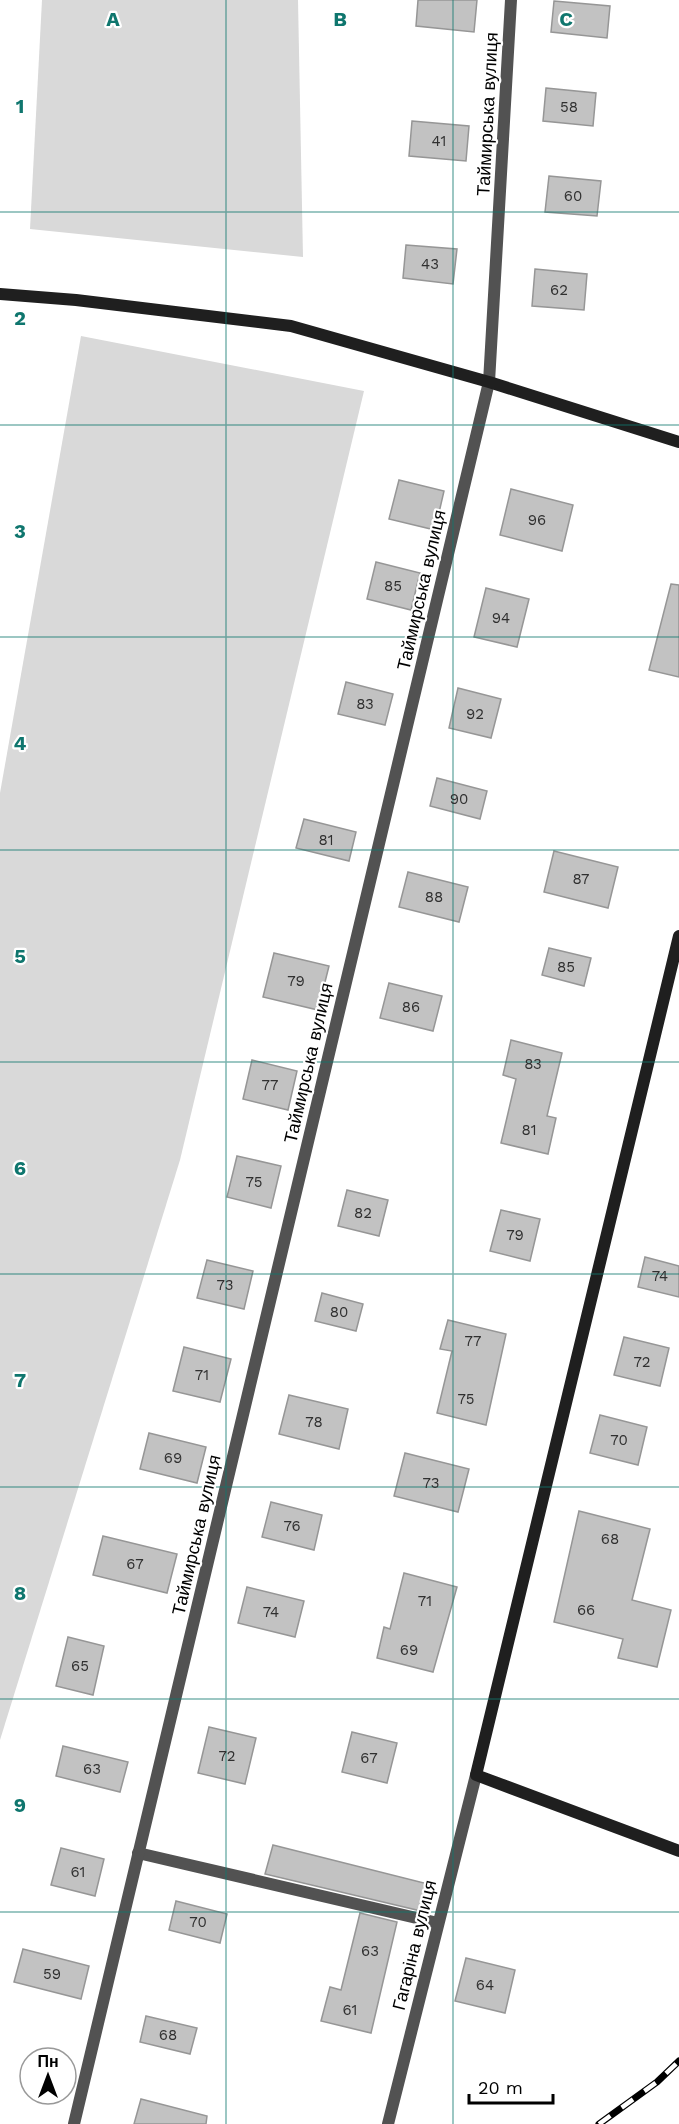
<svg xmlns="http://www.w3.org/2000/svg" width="679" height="2124" font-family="'Work Sans',sans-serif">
<rect width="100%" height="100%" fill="#fff"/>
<g fill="#d9d9d9">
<path d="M 42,0 L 298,0 L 303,257 L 30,229 Z"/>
<path d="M 81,336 L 364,391 L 180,1160 L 0,1740 L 0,793 Z"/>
</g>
<g fill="#c2c2c2" stroke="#969696" stroke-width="1.5">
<path d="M 418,0 L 477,0 L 474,32 L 416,26 Z"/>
<path d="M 554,1 L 610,6 L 607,38 L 551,32 Z"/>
<path d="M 546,88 L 596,93 L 593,126 L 543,121 Z"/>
<path d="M 412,121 L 469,126 L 466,161 L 409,156 Z"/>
<path d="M 549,176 L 601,181 L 597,216 L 545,212 Z"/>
<path d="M 406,245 L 457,249 L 453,284 L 403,278 Z"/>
<path d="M 535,269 L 587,274 L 584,310 L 532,306 Z"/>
<path d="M 399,480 L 444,491 L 435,530 L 389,519 Z"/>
<path d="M 511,489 L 573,505 L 562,551 L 500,535 Z"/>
<path d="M 376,562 L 420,573 L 411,610 L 367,599 Z"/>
<path d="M 671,584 L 679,585 L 679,677 L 649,670 Z"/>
<path d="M 486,588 L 529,599 L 517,647 L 474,637 Z"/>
<path d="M 346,682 L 393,694 L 385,725 L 338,714 Z"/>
<path d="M 458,688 L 501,699 L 491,738 L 449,728 Z"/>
<path d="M 437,778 L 487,791 L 480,819 L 430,806 Z"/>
<path d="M 304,819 L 356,832 L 349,861 L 296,848 Z"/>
<path d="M 554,851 L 618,867 L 608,908 L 544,892 Z"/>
<path d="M 408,872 L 468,887 L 459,922 L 399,907 Z"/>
<path d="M 549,948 L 591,958 L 584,986 L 542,975 Z"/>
<path d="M 274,953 L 329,966 L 318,1010 L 263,997 Z"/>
<path d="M 389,983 L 442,996 L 433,1031 L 380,1018 Z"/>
<path d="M 511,1040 L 562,1053 L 547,1116 L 556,1118 L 548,1154 L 501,1143 L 516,1079 L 503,1075 Z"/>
<path d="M 252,1060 L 297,1071 L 288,1110 L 243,1099 Z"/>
<path d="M 237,1156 L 281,1166 L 271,1208 L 227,1197 Z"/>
<path d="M 347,1190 L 388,1200 L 379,1236 L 338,1226 Z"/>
<path d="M 501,1210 L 540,1219 L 530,1261 L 490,1251 Z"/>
<path d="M 645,1257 L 679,1266 L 679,1297 L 638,1287 Z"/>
<path d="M 207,1260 L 253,1271 L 244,1309 L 197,1298 Z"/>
<path d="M 322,1293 L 363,1304 L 356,1331 L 315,1321 Z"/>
<path d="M 448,1320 L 506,1334 L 486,1425 L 437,1413 L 452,1351 L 440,1349 Z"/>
<path d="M 624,1337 L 669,1348 L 660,1386 L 614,1375 Z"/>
<path d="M 184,1347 L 231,1359 L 220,1402 L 173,1391 Z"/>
<path d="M 289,1395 L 348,1409 L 339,1449 L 279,1434 Z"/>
<path d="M 600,1415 L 647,1427 L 638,1465 L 590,1453 Z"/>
<path d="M 149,1433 L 206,1447 L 197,1483 L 140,1469 Z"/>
<path d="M 405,1453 L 469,1469 L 458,1512 L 394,1496 Z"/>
<path d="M 271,1502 L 322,1515 L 314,1550 L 262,1537 Z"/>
<path d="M 579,1511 L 650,1529 L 632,1600 L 671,1610 L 657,1667 L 618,1658 L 623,1639 L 554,1622 Z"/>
<path d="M 103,1536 L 177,1554 L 167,1593 L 93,1575 Z"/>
<path d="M 404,1573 L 457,1587 L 433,1672 L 377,1658 L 384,1627 L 390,1629 Z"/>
<path d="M 247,1587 L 304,1601 L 295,1637 L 238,1623 Z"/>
<path d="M 68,1637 L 104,1646 L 93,1695 L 56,1686 Z"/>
<path d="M 209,1727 L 256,1738 L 245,1784 L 198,1773 Z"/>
<path d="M 352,1732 L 397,1743 L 387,1783 L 342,1772 Z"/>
<path d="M 63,1746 L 128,1762 L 120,1792 L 56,1776 Z"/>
<path d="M 273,1845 L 428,1884 L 421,1911 L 265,1874 Z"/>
<path d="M 61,1848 L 104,1859 L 95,1896 L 51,1885 Z"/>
<path d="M 176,1901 L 227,1914 L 220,1943 L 169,1930 Z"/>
<path d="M 360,1913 L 397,1922 L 371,2033 L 321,2021 L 330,1987 L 341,1990 Z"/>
<path d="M 23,1949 L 89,1966 L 81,1999 L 14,1982 Z"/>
<path d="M 466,1958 L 515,1970 L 505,2013 L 455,2001 Z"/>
<path d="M 146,2016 L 197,2028 L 190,2054 L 140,2042 Z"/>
<path d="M 141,2099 L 207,2116 L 206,2124 L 134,2124 Z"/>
</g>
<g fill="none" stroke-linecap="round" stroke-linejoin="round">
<path stroke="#525252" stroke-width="12" d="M 138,1853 L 438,1923"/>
<g stroke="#525252" stroke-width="12">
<path d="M 74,2124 L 489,382 L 511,0"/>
<path d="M 388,2124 L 476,1775"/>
</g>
<g stroke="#1f1f1f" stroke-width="12">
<path d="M 0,294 L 76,300 L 291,326 L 489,382 L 679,442"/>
<path d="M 679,936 L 476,1775 L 679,1851"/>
</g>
<g stroke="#000" stroke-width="7">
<path id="rail" d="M 599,2124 L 657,2082 L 679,2061"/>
</g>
<use href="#rail" stroke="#fff" stroke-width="4.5" stroke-dasharray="14" stroke-linecap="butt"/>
</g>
<path fill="none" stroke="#0f766e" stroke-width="1.5" stroke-opacity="0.55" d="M 226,0 L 226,2124M 453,0 L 453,2124M 0,212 L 679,212M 0,425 L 679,425M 0,637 L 679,637M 0,850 L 679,850M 0,1062 L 679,1062M 0,1274 L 679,1274M 0,1487 L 679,1487M 0,1699 L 679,1699M 0,1912 L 679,1912"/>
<g text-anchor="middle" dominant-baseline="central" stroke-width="4.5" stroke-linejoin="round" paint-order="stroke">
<g font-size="15" fill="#303030">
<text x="569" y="107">58</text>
<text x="439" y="141">41</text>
<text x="573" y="196">60</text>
<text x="430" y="264">43</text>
<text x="559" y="290">62</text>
<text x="537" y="520">96</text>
<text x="393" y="586">85</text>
<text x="501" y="618">94</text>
<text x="365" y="704">83</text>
<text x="475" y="714">92</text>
<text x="459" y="799">90</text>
<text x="326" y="840">81</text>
<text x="581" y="879">87</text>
<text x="434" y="897">88</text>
<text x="566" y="967">85</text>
<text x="296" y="981">79</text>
<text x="411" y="1007">86</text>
<text x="533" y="1064">83</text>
<text x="270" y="1085">77</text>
<text x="529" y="1130">81</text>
<text x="254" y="1182">75</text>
<text x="363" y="1213">82</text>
<text x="515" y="1235">79</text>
<text x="660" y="1276">74</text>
<text x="225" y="1285">73</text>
<text x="339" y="1312">80</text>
<text x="473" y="1341">77</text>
<text x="642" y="1362">72</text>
<text x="202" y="1375">71</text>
<text x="466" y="1399">75</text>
<text x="314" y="1422">78</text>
<text x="619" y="1440">70</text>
<text x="173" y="1458">69</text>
<text x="431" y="1483">73</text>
<text x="292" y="1526">76</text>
<text x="610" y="1539">68</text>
<text x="135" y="1564">67</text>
<text x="425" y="1601">71</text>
<text x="586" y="1610">66</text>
<text x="271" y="1612">74</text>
<text x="409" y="1650">69</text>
<text x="80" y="1666">65</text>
<text x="227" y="1756">72</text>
<text x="369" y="1758">67</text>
<text x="92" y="1769">63</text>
<text x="78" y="1872">61</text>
<text x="198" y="1922">70</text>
<text x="370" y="1951">63</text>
<text x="52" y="1974">59</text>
<text x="485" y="1985">64</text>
<text x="350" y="2010">61</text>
<text x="168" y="2035">68</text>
</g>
<g font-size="18" fill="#000" stroke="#fff">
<text transform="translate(487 114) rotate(-87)">Таймирська вулиця</text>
<text transform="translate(421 590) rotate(-77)">Таймирська вулиця</text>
<text transform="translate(308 1063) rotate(-77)">Таймирська вулиця</text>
<text transform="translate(196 1535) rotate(-77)">Таймирська вулиця</text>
<text transform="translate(414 1945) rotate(-76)">Гагаріна вулиця</text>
</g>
</g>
<g font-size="20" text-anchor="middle" font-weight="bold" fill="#0f766e" stroke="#fff" stroke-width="4.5" stroke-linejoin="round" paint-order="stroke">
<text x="113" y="26">A</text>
<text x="340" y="26">B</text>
<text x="566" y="26">C</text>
<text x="20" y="113">1</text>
<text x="20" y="325">2</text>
<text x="20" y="538">3</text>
<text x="20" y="750">4</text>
<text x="20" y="963">5</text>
<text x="20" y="1175">6</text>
<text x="20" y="1387">7</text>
<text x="20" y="1600">8</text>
<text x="20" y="1812">9</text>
</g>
<g transform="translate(48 2076)"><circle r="28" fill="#ffffff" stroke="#999999" stroke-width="1.5"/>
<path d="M0-4.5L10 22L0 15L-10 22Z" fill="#000000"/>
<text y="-9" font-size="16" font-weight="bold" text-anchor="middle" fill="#000000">Пн</text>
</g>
<path d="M469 2094v9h84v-9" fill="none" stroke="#000000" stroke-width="3"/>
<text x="478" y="2094" font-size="18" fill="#000000" stroke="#ffffff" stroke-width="4.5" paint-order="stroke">20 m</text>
</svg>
